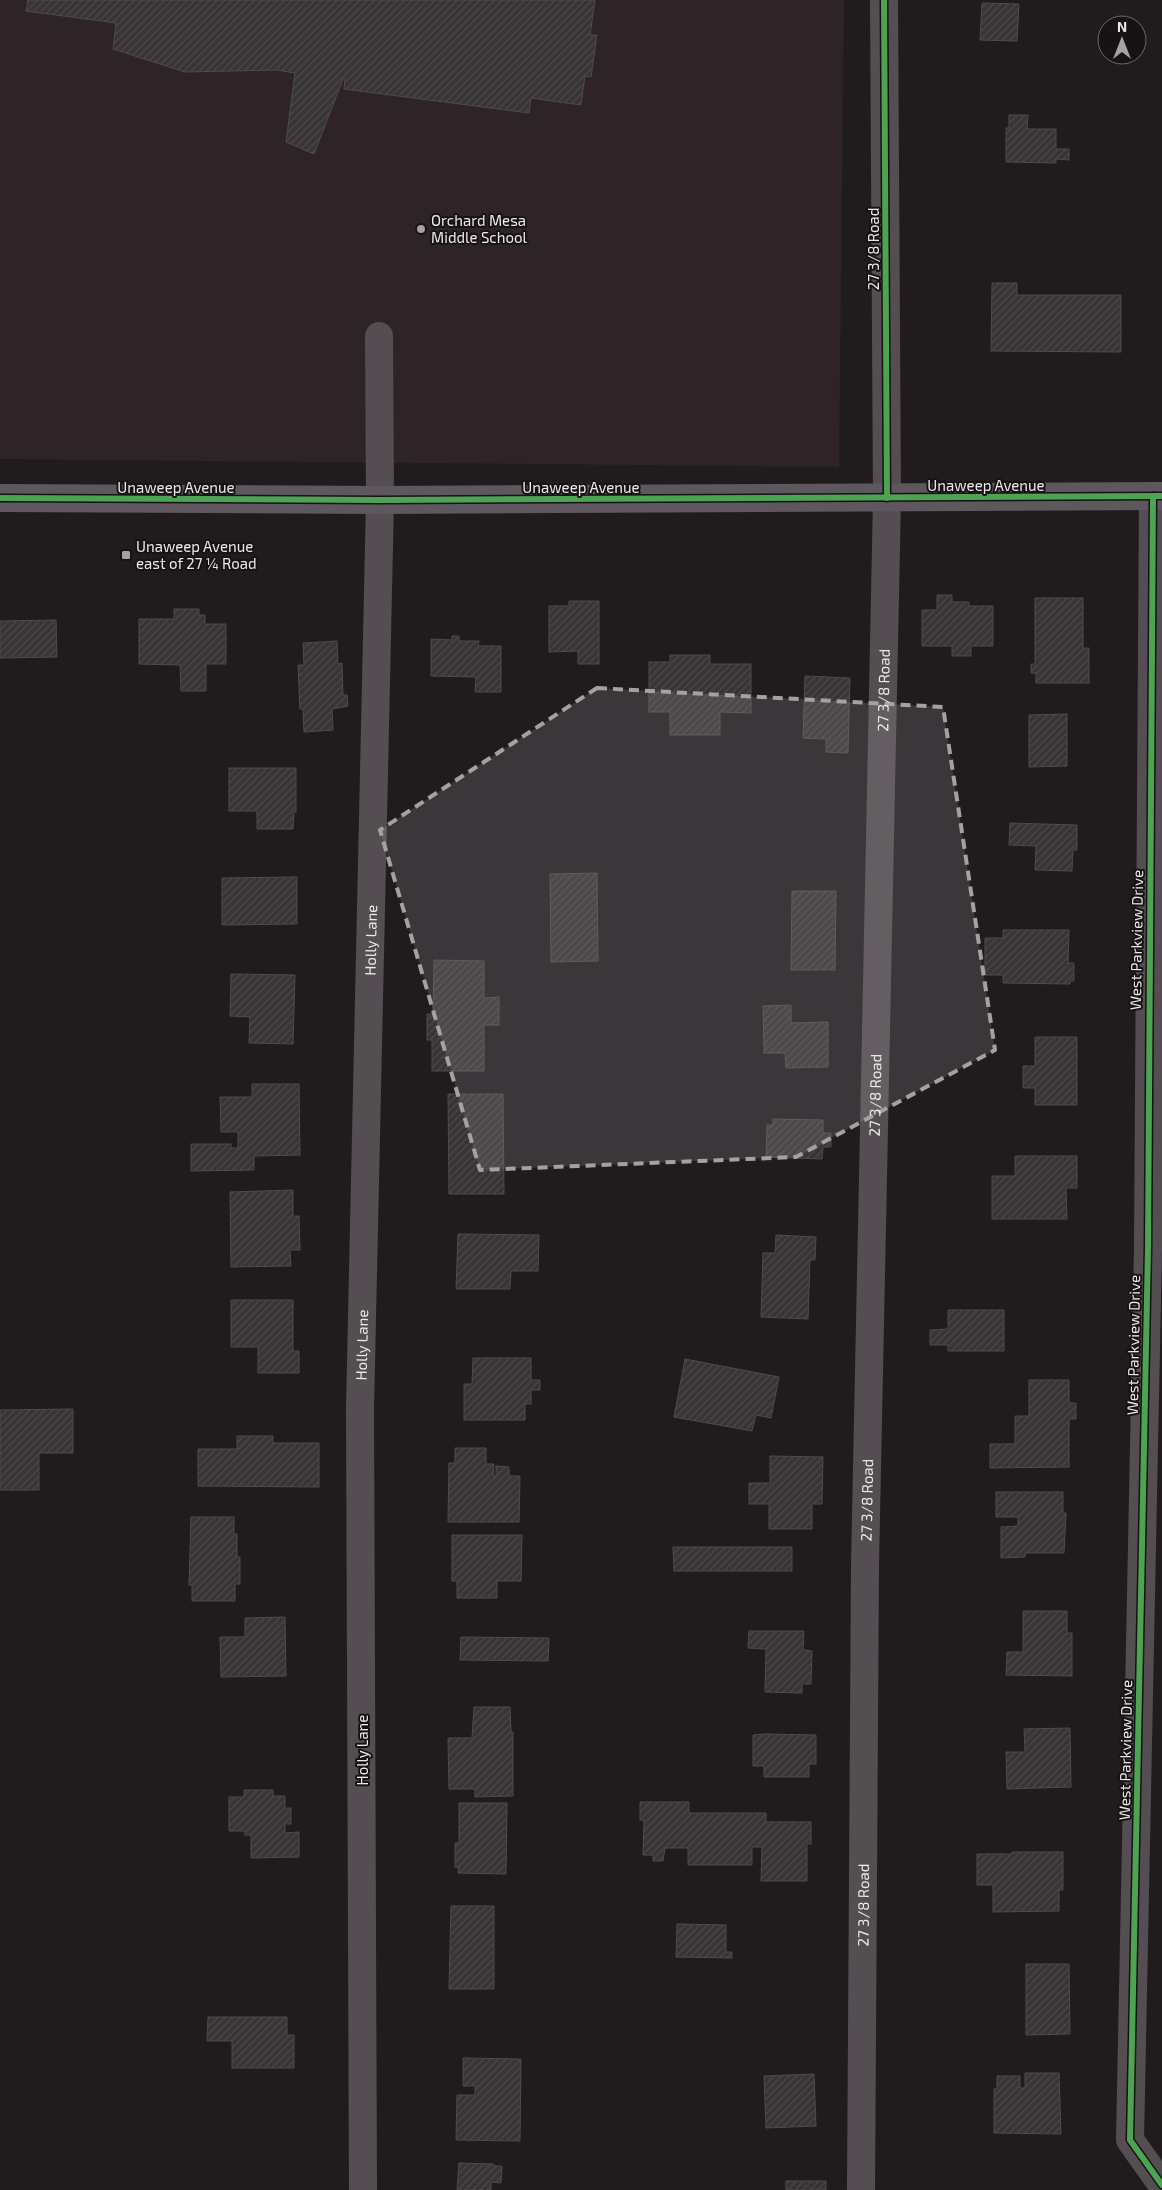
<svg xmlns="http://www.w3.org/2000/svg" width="1162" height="2190" font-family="'Exo 2',sans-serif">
<defs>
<pattern id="building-hatch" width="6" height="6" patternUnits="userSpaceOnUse" patternTransform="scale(1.25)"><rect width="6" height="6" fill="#383435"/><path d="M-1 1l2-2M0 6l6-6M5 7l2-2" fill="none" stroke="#4b4849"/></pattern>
</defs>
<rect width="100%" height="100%" fill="#201c1e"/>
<path fill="#2e2327" d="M 0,0 L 844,0 L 839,467 L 0,459 Z"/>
<g fill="url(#building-hatch)" stroke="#4e4b4b">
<path d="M 28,0 L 595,0 L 590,35 L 597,35 L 591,77 L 585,76 L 581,105 L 531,98 L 529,113 L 344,89 L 345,79 L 343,79 L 314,154 L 286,142 L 295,73 L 276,70 L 185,72 L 113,49 L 116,23 L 26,11 Z"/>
<path d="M 982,3 L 1019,4 L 1017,41 L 980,40 Z"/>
<path d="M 1009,115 L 1028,115 L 1027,129 L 1056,129 L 1056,149 L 1069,149 L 1069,160 L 1056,159 L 1056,163 L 1006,162 L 1006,128 L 1009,128 Z"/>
<path d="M 992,283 L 1017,283 L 1017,295 L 1121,295 L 1121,352 L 991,351 Z"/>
<path d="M 937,595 L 952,595 L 952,602 L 969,602 L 969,606 L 993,606 L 993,646 L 971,646 L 971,656 L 952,656 L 952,646 L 922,646 L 922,610 L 937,610 Z"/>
<path d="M 1035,598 L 1083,598 L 1083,648 L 1089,648 L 1089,683 L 1036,683 L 1036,673 L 1031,673 L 1031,664 L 1035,664 Z"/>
<path d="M 569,601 L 599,601 L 599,664 L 578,664 L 578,651 L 549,652 L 549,606 L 569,606 Z"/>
<path d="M 174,609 L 199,609 L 199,615 L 205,615 L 205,624 L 226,624 L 226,664 L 206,664 L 206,691 L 181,691 L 180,665 L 139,664 L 139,619 L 174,619 Z"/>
<path d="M 56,620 L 57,657 L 0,658 L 0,621 Z"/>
<path d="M 452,636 L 459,636 L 459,641 L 479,641 L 478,646 L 501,646 L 501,692 L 475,692 L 476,677 L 431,676 L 431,639 L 452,640 Z"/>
<path d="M 337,641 L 338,664 L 342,663 L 343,695 L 347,695 L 348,706 L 332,709 L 333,730 L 304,732 L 303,709 L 300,709 L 298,665 L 304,665 L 303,643 Z"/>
<path d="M 670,655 L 710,655 L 710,664 L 751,664 L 751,713 L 720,712 L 720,735 L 670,735 L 670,712 L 649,712 L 649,662 L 670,662 Z"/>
<path d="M 805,676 L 850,678 L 848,753 L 826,752 L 826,739 L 803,738 Z"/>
<path d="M 1067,714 L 1067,766 L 1029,767 L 1029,715 Z"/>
<path d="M 229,768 L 296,768 L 296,812 L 294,812 L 293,829 L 257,829 L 257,811 L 229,811 Z"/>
<path d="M 1010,823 L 1077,825 L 1077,850 L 1073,850 L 1072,871 L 1035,870 L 1036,846 L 1009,845 Z"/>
<path d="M 597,873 L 598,961 L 551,962 L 550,874 Z"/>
<path d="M 297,877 L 297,924 L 222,925 L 222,878 Z"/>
<path d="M 792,891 L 836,891 L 835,970 L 791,970 Z"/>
<path d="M 1003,930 L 1069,930 L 1068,963 L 1074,963 L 1074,981 L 1070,981 L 1070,984 L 1003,983 L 1003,975 L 985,975 L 985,938 L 1003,938 Z"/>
<path d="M 434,960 L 484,961 L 484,998 L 499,997 L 499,1025 L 484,1025 L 484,1071 L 432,1071 L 432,1040 L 427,1040 L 427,1014 L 433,1014 Z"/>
<path d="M 231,974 L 295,975 L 293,1044 L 249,1043 L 250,1017 L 230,1016 Z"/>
<path d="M 791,1005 L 791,1023 L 828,1022 L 828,1067 L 786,1068 L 785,1053 L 764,1053 L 763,1006 Z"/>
<path d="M 1035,1037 L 1077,1037 L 1077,1105 L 1035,1105 L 1035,1088 L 1023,1088 L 1023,1066 L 1035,1066 Z"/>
<path d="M 252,1084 L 299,1084 L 300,1155 L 254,1156 L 254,1170 L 191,1171 L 191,1144 L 231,1144 L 231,1148 L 238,1148 L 238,1132 L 221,1132 L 220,1097 L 252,1097 Z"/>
<path d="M 448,1094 L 503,1094 L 504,1194 L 449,1194 Z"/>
<path d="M 773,1119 L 823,1120 L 823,1133 L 831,1133 L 831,1147 L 823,1147 L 822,1159 L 766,1157 L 767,1125 L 773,1125 Z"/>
<path d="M 1015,1156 L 1077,1156 L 1077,1188 L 1066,1188 L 1067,1219 L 992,1219 L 992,1176 L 1015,1176 Z"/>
<path d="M 293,1190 L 293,1216 L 299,1216 L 300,1250 L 290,1250 L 291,1266 L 231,1267 L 230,1192 Z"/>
<path d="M 458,1234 L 539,1235 L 538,1271 L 511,1271 L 510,1289 L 456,1289 Z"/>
<path d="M 776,1235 L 816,1237 L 815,1260 L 810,1260 L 808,1319 L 761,1317 L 763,1253 L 775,1253 Z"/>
<path d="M 231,1300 L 293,1300 L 293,1351 L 299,1351 L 299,1373 L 258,1373 L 258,1347 L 231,1347 Z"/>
<path d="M 948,1310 L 1004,1310 L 1004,1351 L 948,1351 L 948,1345 L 930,1345 L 930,1330 L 948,1329 Z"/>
<path d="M 473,1358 L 531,1358 L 531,1380 L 540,1380 L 540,1390 L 531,1390 L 531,1404 L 525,1404 L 525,1420 L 464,1420 L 464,1384 L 472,1384 Z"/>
<path d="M 685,1359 L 779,1377 L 771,1418 L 756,1415 L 752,1431 L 674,1417 Z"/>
<path d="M 1029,1380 L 1069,1380 L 1069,1403 L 1076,1403 L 1076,1419 L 1069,1419 L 1069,1467 L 990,1468 L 990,1444 L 1015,1444 L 1015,1416 L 1029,1416 Z"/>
<path d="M 73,1409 L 73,1453 L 39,1453 L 39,1490 L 0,1490 L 0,1410 Z"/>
<path d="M 237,1436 L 273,1436 L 273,1443 L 319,1443 L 319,1487 L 198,1486 L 198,1449 L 237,1449 Z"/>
<path d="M 455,1448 L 486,1448 L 486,1464 L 494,1464 L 493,1476 L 496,1476 L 496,1466 L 509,1467 L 509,1476 L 520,1476 L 519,1522 L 448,1522 L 449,1463 L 455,1463 Z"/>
<path d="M 770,1456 L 823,1457 L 822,1504 L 812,1504 L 812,1529 L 769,1529 L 769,1504 L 749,1504 L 749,1483 L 770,1483 Z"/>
<path d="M 996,1492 L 1063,1492 L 1063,1513 L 1066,1513 L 1064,1553 L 1025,1553 L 1025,1557 L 1001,1558 L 1001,1527 L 1018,1526 L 1018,1517 L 996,1517 Z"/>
<path d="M 191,1517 L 234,1517 L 234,1534 L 237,1534 L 237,1557 L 240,1557 L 240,1584 L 235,1584 L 235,1601 L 192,1601 L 192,1585 L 189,1585 Z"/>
<path d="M 452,1535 L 522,1535 L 521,1581 L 497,1581 L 497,1598 L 457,1598 L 457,1581 L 452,1581 Z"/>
<path d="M 673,1547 L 792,1547 L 792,1571 L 674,1571 Z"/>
<path d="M 1023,1611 L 1067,1611 L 1067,1633 L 1072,1633 L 1072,1676 L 1006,1675 L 1007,1652 L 1023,1652 Z"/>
<path d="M 285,1617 L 286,1676 L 221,1677 L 220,1637 L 245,1637 L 245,1618 Z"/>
<path d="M 749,1631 L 804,1631 L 803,1650 L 812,1651 L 811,1684 L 802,1684 L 802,1693 L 765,1692 L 766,1649 L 748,1648 Z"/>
<path d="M 461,1637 L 549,1638 L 548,1661 L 460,1660 Z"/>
<path d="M 474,1707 L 510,1707 L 511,1732 L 513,1732 L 513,1796 L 475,1797 L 475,1789 L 449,1789 L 448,1738 L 472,1738 Z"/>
<path d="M 1070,1728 L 1071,1787 L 1007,1789 L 1006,1752 L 1025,1752 L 1024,1729 Z"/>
<path d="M 765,1734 L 816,1735 L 816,1764 L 809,1764 L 809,1777 L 764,1777 L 764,1766 L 753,1766 L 753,1735 Z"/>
<path d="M 244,1790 L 273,1790 L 273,1796 L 285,1796 L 285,1808 L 291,1808 L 291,1824 L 285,1824 L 285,1833 L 299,1832 L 299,1857 L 251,1858 L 251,1835 L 245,1835 L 245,1831 L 229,1831 L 229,1797 L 244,1797 Z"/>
<path d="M 640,1802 L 689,1802 L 689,1813 L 766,1813 L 766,1822 L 811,1822 L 811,1844 L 807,1844 L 807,1881 L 761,1881 L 762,1847 L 752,1847 L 752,1865 L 688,1865 L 688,1848 L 665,1848 L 663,1861 L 653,1861 L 653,1855 L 643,1855 L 644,1820 L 640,1820 Z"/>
<path d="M 459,1803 L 507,1803 L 506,1874 L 458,1873 L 459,1868 L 455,1867 L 455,1843 L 459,1843 Z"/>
<path d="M 1012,1852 L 1063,1852 L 1063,1890 L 1059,1890 L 1059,1911 L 993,1912 L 993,1885 L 977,1885 L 977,1854 L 1012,1854 Z"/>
<path d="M 451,1906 L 494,1906 L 494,1989 L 449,1989 Z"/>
<path d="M 677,1924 L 726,1925 L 726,1952 L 732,1952 L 732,1958 L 676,1957 Z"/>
<path d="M 1026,1964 L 1069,1964 L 1070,2034 L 1026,2035 Z"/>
<path d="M 208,2017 L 287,2017 L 287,2035 L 294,2035 L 294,2068 L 232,2068 L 232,2041 L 207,2041 Z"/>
<path d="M 463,2058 L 521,2059 L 520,2141 L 456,2140 L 457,2095 L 475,2095 L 475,2086 L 463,2086 Z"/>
<path d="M 1025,2073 L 1059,2073 L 1061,2134 L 994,2133 L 994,2089 L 997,2089 L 997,2076 L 1020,2076 L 1020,2088 L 1025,2088 Z"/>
<path d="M 814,2074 L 816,2126 L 766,2128 L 764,2076 Z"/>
<path d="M 459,2163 L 494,2164 L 494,2166 L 502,2166 L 501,2183 L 491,2182 L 491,2190 L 457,2190 Z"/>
<rect x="786" y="2181" width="40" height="9"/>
</g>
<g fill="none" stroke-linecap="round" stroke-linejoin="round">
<g stroke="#544e53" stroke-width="28">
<path d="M 1153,496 L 1148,1248 L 1130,2140 L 1162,2185"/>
<path id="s1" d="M 363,2190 L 360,1408 L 380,500 L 379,336"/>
<path id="s2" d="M 861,2190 L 865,1565 L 887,498 L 884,0"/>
</g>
<path stroke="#5f575e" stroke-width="28" d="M 0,498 L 380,500 L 1162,496"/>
<g stroke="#171214" stroke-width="9">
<g id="cycleway">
<path d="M 884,0 L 887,498"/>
<path d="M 1153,496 L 1148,1248 L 1130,2140 L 1162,2185"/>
<path d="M 0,498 L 380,500 L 1162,496"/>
</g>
</g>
<use href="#cycleway" stroke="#4ca352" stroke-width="6"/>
</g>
<path fill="#a5a1a3" fill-opacity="0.2" stroke="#a5a1a3" stroke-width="4" stroke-dasharray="10 6" stroke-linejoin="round" d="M 597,688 L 943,707 L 995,1050 L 796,1157 L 480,1170 L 380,830 Z"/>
<g fill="#a5a1a3" stroke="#171214" stroke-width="2">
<circle cx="421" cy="229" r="5"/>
<rect x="121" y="550" width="10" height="10" rx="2.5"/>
</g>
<g text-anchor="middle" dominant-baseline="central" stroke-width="4" stroke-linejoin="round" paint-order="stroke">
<g font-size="15" fill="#ede9ea" stroke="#171214" text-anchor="start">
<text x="431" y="220">Orchard Mesa<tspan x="431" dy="17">Middle School</tspan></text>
<text x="136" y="546">Unaweep Avenue<tspan x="136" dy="17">east of 27 ¼ Road</tspan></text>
</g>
<g font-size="15" fill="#ede9ea" stroke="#171214">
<text transform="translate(873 249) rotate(-90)">27 3/8 Road</text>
<text x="986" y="485">Unaweep Avenue</text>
<text x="176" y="487">Unaweep Avenue</text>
<text x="581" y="487">Unaweep Avenue</text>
<text stroke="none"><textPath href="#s2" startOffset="1500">27 3/8 Road</textPath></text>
<text stroke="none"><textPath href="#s1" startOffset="1250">Holly Lane</textPath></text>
<text transform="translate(1136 940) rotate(-89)">West Parkview Drive</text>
<text stroke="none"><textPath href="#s2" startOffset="1095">27 3/8 Road</textPath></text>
<text stroke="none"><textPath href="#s1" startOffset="845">Holly Lane</textPath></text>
<text transform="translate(1133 1345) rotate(-89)">West Parkview Drive</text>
<text stroke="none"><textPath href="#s2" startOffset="690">27 3/8 Road</textPath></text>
<text transform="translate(362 1750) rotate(-90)">Holly Lane</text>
<text transform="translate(1125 1750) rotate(-89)">West Parkview Drive</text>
<text stroke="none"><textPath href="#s2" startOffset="285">27 3/8 Road</textPath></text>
</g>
</g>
<g transform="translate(1122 40)"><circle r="24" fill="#171214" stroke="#6d686a"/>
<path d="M0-4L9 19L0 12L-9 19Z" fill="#a5a1a3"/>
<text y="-8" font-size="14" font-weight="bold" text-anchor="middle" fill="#ede9ea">N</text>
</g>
</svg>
